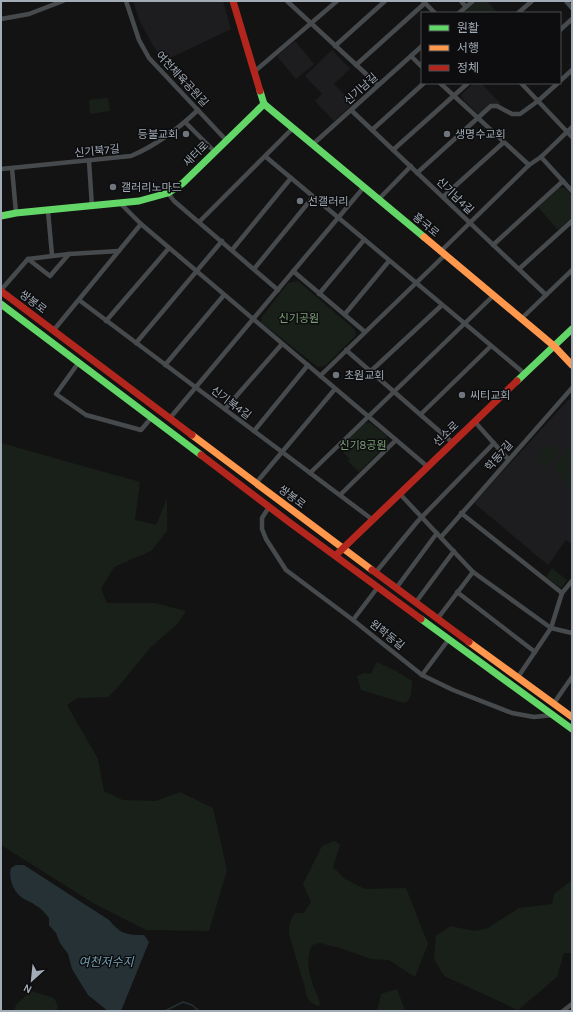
<svg xmlns="http://www.w3.org/2000/svg" width="573" height="1012" font-family="Karla,'Noto Sans KR',sans-serif">
<rect width="100%" height="100%" fill="#131313"/>
<g fill="#1d1d1f">
<path d="M 133,1 L 223,1 L 231,29 L 164,61 L 154,47 L 140,22 Z"/>
<path d="M 295,41 L 314,64 L 296,79 L 277,56 Z"/>
<path d="M 332,50 L 350,69 L 334,84 L 353,104 L 334,121 L 315,101 L 322,94 L 305,76 Z"/>
<path d="M 474,83 L 481,83 L 501,104 L 491,105 L 481,113 L 477,113 L 462,98 L 462,94 Z"/>
<path d="M 569,399 L 572,402 L 572,544 L 566,540 L 548,565 L 474,503 Z"/>
</g>
<g fill="#192019">
<path d="M 477,1 L 487,1 L 498,13 L 464,13 Z"/>
<path d="M 108,98 L 110,111 L 90,114 L 89,100 Z"/>
<path d="M 559,188 L 565,188 L 572,196 L 572,217 L 558,230 L 538,207 Z"/>
<path d="M 298,281 L 355,330 L 356,335 L 325,366 L 318,367 L 261,322 L 262,317 L 288,283 Z"/>
<path d="M 363,423 L 370,423 L 386,435 L 388,443 L 359,472 L 348,461 L 350,459 L 339,448 Z"/>
<path d="M 1,443 L 140,482 L 135,520 L 156,525 L 167,499 L 167,531 L 151,551 L 114,567 L 101,589 L 107,603 L 154,603 L 186,611 L 177,624 L 151,647 L 118,687 L 108,697 L 78,698 L 67,705 L 98,759 L 104,791 L 123,800 L 156,801 L 180,792 L 213,808 L 227,870 L 209,931 L 146,930 L 93,903 L 1,845 Z"/>
<path d="M 550,444 L 559,453 L 545,467 L 536,458 Z"/>
<path d="M 572,445 L 572,488 C 549,466 551,467 572,445 Z"/>
<path d="M 552,568 L 567,580 L 561,588 L 546,577 Z"/>
<path d="M 377,662 L 396,671 L 412,681 C 411,689 413,700 404,703 L 361,690 L 357,676 L 364,673 L 371,674 Z"/>
<path d="M 334,841 L 340,845 L 333,867 L 345,879 L 365,889 L 406,888 L 428,944 L 415,977 L 389,960 L 371,959 L 340,948 L 320,943 L 312,945 C 305,960 309,975 315,990 C 317,995 320,1000 320,1005 L 318,1006 C 309,1003 306,997 305,988 L 289,934 C 289,925 290,920 295,913 L 304,913 L 311,902 L 303,884 L 322,846 Z"/>
<path d="M 572,880 L 572,953 L 564,953 L 557,977 L 518,1010 L 444,976 L 434,959 L 436,936 L 450,926 L 475,931 L 488,928 L 519,908 L 552,904 L 554,894 Z"/>
<path d="M 397,989 L 405,1011 L 377,1011 L 381,994 Z"/>
<path d="M 31,991 L 54,998 L 58,1006 L 56,1011 L 14,1011 L 16,1005 Z"/>
</g>
<path fill="#253135" d="M 16,865 L 24,865 L 109,920 C 121,934 126,935 144,935 L 149,942 L 121,1011 L 108,1011 L 88,995 L 72,969 L 68,954 L 60,943 L 56,933 L 49,925 L 49,918 C 45,913 41,908 35,905 C 32,902 27,901 24,899 C 14,893 8,879 11,868 Z"/>
<g fill="none" stroke-linecap="round" stroke-linejoin="round">
<path stroke="#253135" stroke-width="1.5" d="M 165,1011 L 183,1002 L 192,1005 L 199,1011"/>
<g stroke="#474a4c" stroke-width="4.5">
<path d="M 126,1 L 139,40 L 149,58 L 226,140"/>
<path d="M 287,1 L 378,85"/>
<path d="M 423,1 L 435,13"/>
<path d="M 461,1 L 466,7"/>
<path d="M 566,1 L 572,8"/>
<path d="M 459,13 L 473,1"/>
<path d="M 518,13 L 532,1"/>
<path d="M 1,19 L 29,14 L 63,1"/>
<path d="M 560,30 L 572,19"/>
<path d="M 335,46 L 385,1"/>
<path d="M 411,56 L 422,67"/>
<path d="M 356,65 L 425,3"/>
<path d="M 255,71 L 337,1"/>
<path d="M 560,81 L 572,70"/>
<path d="M 440,83 L 529,165"/>
<path d="M 521,83 L 572,137"/>
<path d="M 351,110 L 546,295"/>
<path d="M 185,122 L 214,151"/>
<path d="M 372,130 L 424,83"/>
<path d="M 312,145 L 422,46"/>
<path d="M 393,150 L 468,83"/>
<path d="M 266,157 L 525,374"/>
<path d="M 541,157 L 572,191"/>
<path d="M 89,161 L 92,207"/>
<path d="M 12,168 L 16,213"/>
<path d="M 1,169 L 131,156 C 157,145 178,129 198,110"/>
<path d="M 417,173 L 491,106 L 497,106 L 512,114 L 520,114 L 538,101 L 558,83"/>
<path d="M 168,193 L 174,201 L 278,290"/>
<path d="M 443,197 L 504,142"/>
<path d="M 378,200 L 411,166"/>
<path d="M 121,204 L 141,224 L 428,467"/>
<path d="M 48,211 L 52,255"/>
<path d="M 199,222 L 293,128"/>
<path d="M 493,245 L 563,181"/>
<path d="M 232,250 L 291,178"/>
<path d="M 440,252 L 529,165 L 541,157 L 572,127"/>
<path d="M 28,259 L 50,276 L 69,254"/>
<path d="M 254,269 L 313,197"/>
<path d="M 519,269 L 572,221"/>
<path d="M 293,271 L 365,332"/>
<path d="M 1,290 L 28,259 L 69,254 L 119,251"/>
<path d="M 319,294 L 364,240"/>
<path d="M 79,300 L 373,520"/>
<path d="M 345,314 L 389,261"/>
<path d="M 521,319 L 572,270"/>
<path d="M 106,321 L 169,248"/>
<path d="M 53,331 L 141,224"/>
<path d="M 136,343 L 222,241"/>
<path d="M 346,350 L 453,443"/>
<path d="M 79,362 L 56,394 L 86,415 L 141,430 L 152,417"/>
<path d="M 165,365 L 224,295"/>
<path d="M 371,371 L 442,305"/>
<path d="M 320,376 L 445,255"/>
<path d="M 225,409 L 282,344"/>
<path d="M 421,414 L 491,346"/>
<path d="M 170,418 L 364,187"/>
<path d="M 475,422 L 508,459"/>
<path d="M 254,431 L 308,365"/>
<path d="M 310,473 L 493,296"/>
<path d="M 256,483 L 335,389"/>
<path d="M 400,494 L 473,572 L 551,628 L 572,633"/>
<path d="M 340,495 L 396,440"/>
<path d="M 269,507 L 262,518 L 262,529 L 266,539 L 286,570 L 353,620 L 422,675 L 453,690 L 512,713 L 534,717 L 553,715"/>
<path d="M 461,513 L 562,593"/>
<path d="M 441,537 L 572,388"/>
<path d="M 376,572 L 417,522 L 494,443"/>
<path d="M 397,587 L 437,533"/>
<path d="M 457,592 L 535,652"/>
<path d="M 416,602 L 454,551"/>
<path d="M 438,618 L 473,572"/>
<path d="M 353,620 L 378,587"/>
<path d="M 422,675 L 449,639"/>
<path d="M 518,677 L 551,628 L 562,593 L 572,581"/>
<path d="M 554,703 L 572,677"/>
<path d="M 563,1011 L 572,1004"/>
</g>
<g stroke="#63d668" stroke-width="7">
<path d="M 264,104 L 424,237"/>
<path d="M 1,216 L 16,213 L 139,201 L 168,193 L 183,183 L 264,104 L 260,91"/>
<path d="M 1,304 L 201,455"/>
<path d="M 517,381 L 572,329"/>
<path d="M 421,619 L 572,729"/>
</g>
<g stroke="#ff974d" stroke-width="7">
<path d="M 424,237 L 554,346 L 572,365"/>
<path d="M 192,435 L 372,570"/>
<path d="M 469,642 L 572,717"/>
</g>
<g stroke="#b3261e" stroke-width="7">
<path d="M 233,1 L 260,91"/>
<path d="M 1,291 L 192,435"/>
<path d="M 201,455 L 289,522 L 421,619"/>
<path d="M 336,555 L 517,381"/>
<path d="M 372,570 L 469,642"/>
</g>
</g>
<g fill="#70767d" stroke="#0d0d0f" stroke-width="1.5">
<circle cx="186" cy="134" r="4"/>
<circle cx="447" cy="134" r="4"/>
<circle cx="113" cy="187" r="4"/>
<circle cx="300" cy="201" r="4"/>
<circle cx="336" cy="375" r="4"/>
<circle cx="462" cy="395" r="4"/>
</g>
<g text-anchor="middle" dominant-baseline="central" stroke-width="3" stroke-linejoin="round" paint-order="stroke">
<g font-size="11" fill="#a2acb6" stroke="#0d0d0f">
<text transform="translate(182 79) rotate(47)">여천체육공원길</text>
<text transform="translate(361 89) rotate(-42)">신기남길</text>
<text transform="translate(97 151) rotate(-6)">신기북7길</text>
<text transform="translate(196 154) rotate(-45)">새터로</text>
<text transform="translate(455 196) rotate(44)">신기남4길</text>
<text transform="translate(426 225) rotate(40)">흥국로</text>
<text transform="translate(33 302) rotate(37)">쌍봉로</text>
<text transform="translate(231 403) rotate(37)">신기북4길</text>
<text transform="translate(446 434) rotate(-44)">선소로</text>
<text transform="translate(499 456) rotate(-49)">학동7길</text>
<text transform="translate(292 497) rotate(37)">쌍봉로</text>
<text transform="translate(387 635) rotate(38)">원학동길</text>
</g>
<g font-size="11" fill="#a2acb6" stroke="#0d0d0f" text-anchor="start">
<text x="178" y="134" text-anchor="end">등불교회</text>
<text x="455" y="134">생명수교회</text>
<text x="121" y="187">갤러리노마드</text>
<text x="308" y="201">선갤러리</text>
<text x="344" y="375">초원교회</text>
<text x="470" y="395">씨티교회</text>
</g>
<g font-size="11" fill="#7ca277" stroke="#0d0d0f">
<text x="299" y="318">신기공원</text>
<text x="363" y="445">신기8공원</text>
</g>
<g font-size="12" font-style="italic" fill="#75a2b4" stroke="#0d0d0f">
<text x="106" y="962">여천저수지</text>
</g>
</g>
<rect width="573" height="1012" fill="none" stroke="#a2acb6" stroke-width="4"/>
<rect x="421" y="12" width="140" height="72" fill="#0d0d0f" stroke="#494d52"/>
<rect x="429" y="25" width="20" height="6" fill="#63d668" stroke="#494d52"/>
<text x="457" y="32" font-size="12" fill="#a2acb6">원활</text>
<rect x="429" y="45" width="20" height="6" fill="#ff974d" stroke="#494d52"/>
<text x="457" y="52" font-size="12" fill="#a2acb6">서행</text>
<rect x="429" y="65" width="20" height="6" fill="#b3261e" stroke="#494d52"/>
<text x="457" y="72" font-size="12" fill="#a2acb6">정체</text>
<g transform="translate(32 980) rotate(207)" stroke="#0d0d0f" stroke-width="3" paint-order="stroke">
<path d="M0-3L7 15L0 10L-7 15Z" fill="#a2acb6"/>
<text y="-6" font-size="11" font-weight="bold" text-anchor="middle" fill="#a2acb6">N</text>
</g>
</svg>
